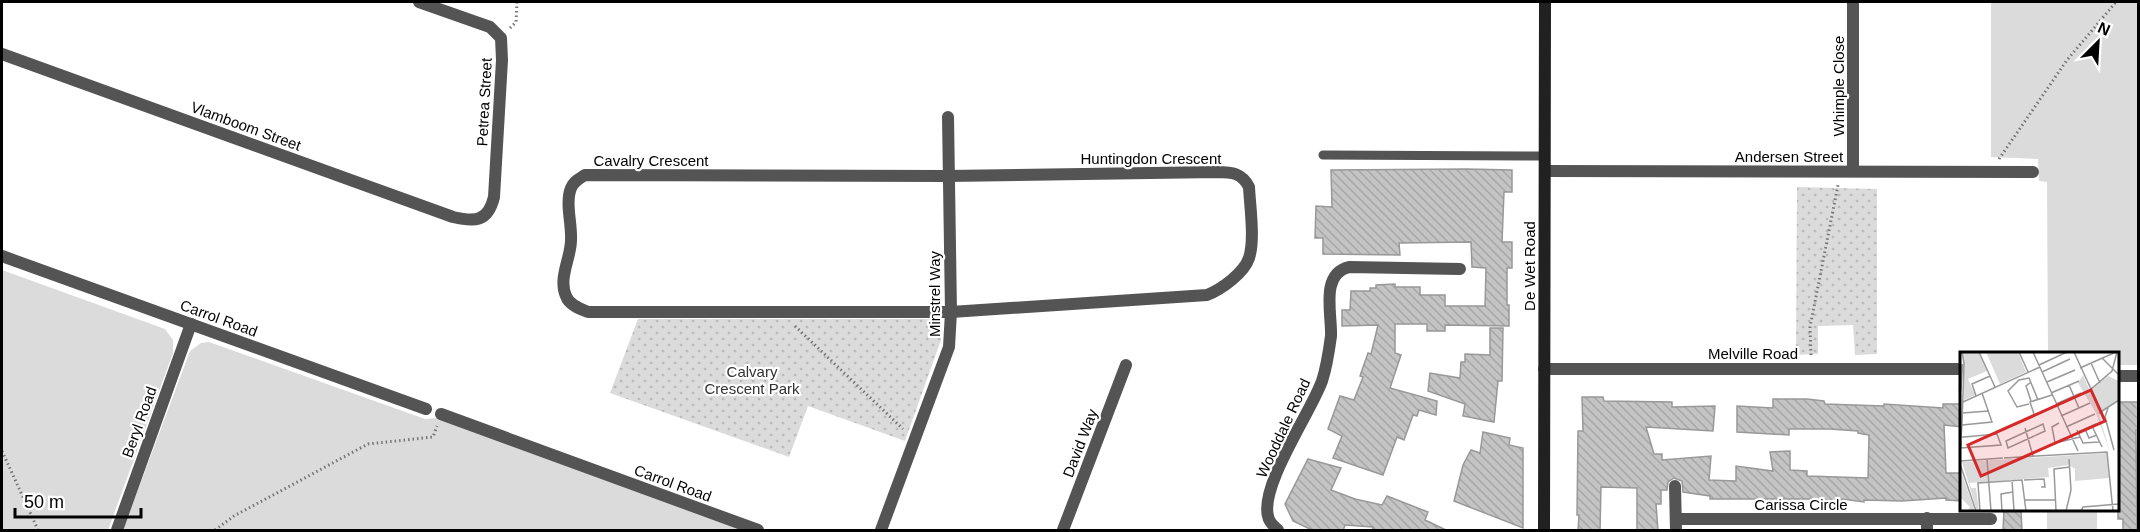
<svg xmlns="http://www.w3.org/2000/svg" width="2140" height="532" font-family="Helvetica,sans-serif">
<defs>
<pattern id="park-dots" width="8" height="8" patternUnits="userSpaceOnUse" patternTransform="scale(1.5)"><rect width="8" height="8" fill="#dbdbdb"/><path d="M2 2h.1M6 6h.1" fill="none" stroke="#bababa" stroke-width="1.8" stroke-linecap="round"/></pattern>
<pattern id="building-back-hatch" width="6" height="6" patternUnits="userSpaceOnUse" patternTransform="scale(1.5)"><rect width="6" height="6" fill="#c4c4c4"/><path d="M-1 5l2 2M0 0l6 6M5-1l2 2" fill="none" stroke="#a7a7a7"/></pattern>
</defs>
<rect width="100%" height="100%" fill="#fff"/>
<g fill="#dbdbdb">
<path d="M 1991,2 L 2138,2 L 2138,365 L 2118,365 L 2118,354 L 2048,353 L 2047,182 L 2039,181 L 2038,159 L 1991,157 Z"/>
<path d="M 2,270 L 165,329 L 173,340 L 173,353 L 108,530 L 2,530 Z"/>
<path d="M 209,342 L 425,419 L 437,418 L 746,530 L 123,530 L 190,351 L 201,343 Z"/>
<rect x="2047" y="510" width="50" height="20"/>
</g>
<g fill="url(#park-dots)">
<path d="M 1797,187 L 1877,189 L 1877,354 L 1855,355 L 1853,325 L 1818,326 L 1818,354 L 1796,355 Z"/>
<path d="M 638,319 L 927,319 L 932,320 L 939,325 L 941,340 L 905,441 L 808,406 L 789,457 L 610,393 Z"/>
</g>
<g fill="url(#building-back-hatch)" stroke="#989898" stroke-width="1.5">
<path d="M 1466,169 L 1512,170 L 1512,192 L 1504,192 L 1502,242 L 1512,242 L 1512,268 L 1507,268 L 1507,305 L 1509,305 L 1509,326 L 1445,325 L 1445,331 L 1427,331 L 1427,324 L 1395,324 L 1395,353 L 1401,355 L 1390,388 L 1437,401 L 1436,415 L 1419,410 L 1417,416 L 1413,415 L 1404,440 L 1397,437 L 1383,475 L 1333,458 L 1342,436 L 1328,429 L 1340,396 L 1354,400 L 1363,377 L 1360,376 L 1368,353 L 1371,354 L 1378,325 L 1342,326 L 1342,310 L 1350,310 L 1351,291 L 1370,291 L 1370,288 L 1376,288 L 1376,285 L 1395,284 L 1395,287 L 1420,287 L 1420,295 L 1445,295 L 1445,306 L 1485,306 L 1486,268 L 1472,267 L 1471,242 L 1399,243 L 1400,255 L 1323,254 L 1323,238 L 1315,238 L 1316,206 L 1332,207 L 1331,170 Z"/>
<path d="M 1490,328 L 1503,328 L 1502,381 L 1498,381 L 1494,422 L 1463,416 L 1465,404 L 1428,391 L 1430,373 L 1460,378 L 1461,362 L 1465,362 L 1465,354 L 1490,355 Z"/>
<path d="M 1582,397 L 1603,397 L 1604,401 L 1672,402 L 1672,407 L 1715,406 L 1713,431 L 1646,427 L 1654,454 L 1662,454 L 1662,460 L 1711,456 L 1709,480 L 1736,481 L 1736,466 L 1773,471 L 1770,452 L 1790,451 L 1790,470 L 1807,471 L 1807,476 L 1868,478 L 1869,435 L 1858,433 L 1858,431 L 1830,429 L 1789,429 L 1789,435 L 1737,432 L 1737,406 L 1773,408 L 1773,399 L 1807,399 L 1824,401 L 1825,404 L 1884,406 L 1884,404 L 1943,408 L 1943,404 L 1962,404 L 1962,427 L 1944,425 L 1946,473 L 1962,473 L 1962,501 L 1946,500 L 1946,498 L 1902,501 L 1864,500 L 1864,502 L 1842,499 L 1842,502 L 1821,499 L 1710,499 L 1710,496 L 1683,492 L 1682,481 L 1674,478 L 1668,482 L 1667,490 L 1661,490 L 1661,504 L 1656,504 L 1658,531 L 1637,531 L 1637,488 L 1601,487 L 1600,531 L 1578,531 L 1579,515 L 1577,515 L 1578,431 L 1583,431 Z"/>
<path d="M 2118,402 L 2139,402 L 2139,430 L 2136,430 L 2137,531 L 2123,530 L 2123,519 L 2118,519 Z"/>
<path d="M 1483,432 L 1510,438 L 1509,445 L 1523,448 L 1523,528 L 1454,501 L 1463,465 L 1471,450 L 1480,453 Z"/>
<path d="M 1308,459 L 1341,468 L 1331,490 L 1355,499 L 1382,505 L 1387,496 L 1428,512 L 1425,520 L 1448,531 L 1372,531 L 1373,527 L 1345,525 L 1343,531 L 1314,531 L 1293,521 L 1285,504 Z"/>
<path d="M 2004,510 L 2021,510 L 2022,531 L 2003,531 Z"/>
</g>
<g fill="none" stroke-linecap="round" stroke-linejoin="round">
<g stroke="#767676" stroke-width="3" stroke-dasharray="1.5 3" stroke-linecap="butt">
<path d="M 510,28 L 516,22 L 517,2"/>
<path d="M 1999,159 L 2067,60 L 2116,2"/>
<path d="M 795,326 L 903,429"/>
<path d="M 1811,355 L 1810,327 L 1838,185"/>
<path d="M 2,451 L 38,530"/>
<path d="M 215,530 L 234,516 L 368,444 L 433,437 L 437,426"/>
</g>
<path stroke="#545454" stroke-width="9" d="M 1323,155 L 1545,156"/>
<g stroke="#545454" stroke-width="12">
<path d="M 1853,2 L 1853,171"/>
<path d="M 2,54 L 453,217 C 475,222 488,222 494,197 L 502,60 L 501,38 L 490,27 L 419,2"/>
<path d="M 1545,171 L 2033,172"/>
<path d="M 1217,172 C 1232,172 1242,173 1249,187 C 1250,207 1255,240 1249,258 C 1244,273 1222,289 1207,295 L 951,312 L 588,312 C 580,309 569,305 566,296 C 558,278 571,258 571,240 C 572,224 565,203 571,188 C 574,181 579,179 585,175 L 948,176 Z"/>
<path d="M 2,256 L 426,409"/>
<path d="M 1544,369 L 1962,369"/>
<path d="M 2118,376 L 2138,376"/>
<path d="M 441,414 L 758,530"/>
<path d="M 1675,486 L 1676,530"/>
<path d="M 1927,518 L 1927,530"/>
<path d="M 1676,519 L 1991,519"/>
<path d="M 117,530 L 191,324"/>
<path d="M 881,530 L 949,347 L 951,312 L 948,117"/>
<path d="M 1063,530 L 1126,365"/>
<path d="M 1278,530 C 1274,526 1269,523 1268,516 C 1260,485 1311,412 1322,381 C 1327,366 1329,351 1331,336 C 1332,314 1320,274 1349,267 L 1460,269"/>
</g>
<path stroke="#212121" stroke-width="12" d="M 1544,530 L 1545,2"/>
</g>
<g text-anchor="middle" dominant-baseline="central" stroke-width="4.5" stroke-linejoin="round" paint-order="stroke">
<g font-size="15" fill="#000" stroke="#fff">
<text transform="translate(1838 86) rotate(-90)">Whimple Close</text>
<text transform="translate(484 102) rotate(-87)">Petrea Street</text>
<text transform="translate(246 126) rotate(20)">Vlamboom Street</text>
<text x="1789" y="156">Andersen Street</text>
<text x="1151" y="158">Huntingdon Crescent</text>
<text x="651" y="160">Cavalry Crescent</text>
<text transform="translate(1529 266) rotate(-90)">De Wet Road</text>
<text transform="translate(934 294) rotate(-90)">Minstrel Way</text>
<text transform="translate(219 318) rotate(20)">Carrol Road</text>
<text x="1753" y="353">Melville Road</text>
<text transform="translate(139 422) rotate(-70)">Beryl Road</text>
<text transform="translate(1283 428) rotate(-65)">Wooddale Road</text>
<text transform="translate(1080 443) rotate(-69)">David Way</text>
<text transform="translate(673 483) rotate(20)">Carrol Road</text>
<text x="1801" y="504">Carissa Circle</text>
</g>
<g font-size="15" fill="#323232" stroke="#fff">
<text x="752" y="371">Calvary<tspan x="752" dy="17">Crescent Park</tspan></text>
</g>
</g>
<g transform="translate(1960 352)">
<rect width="159" height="159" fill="#fff"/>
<path d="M 26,0 L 58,0 L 66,20 L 40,32 ZM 123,23 L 129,37 L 148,24 L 159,29 L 159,46 L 139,63 L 150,100 L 136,61 L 118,31 ZM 147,101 L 149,126 L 115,129 L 115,117 L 109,113 L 88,116 L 89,125 L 9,131 L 11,136 L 16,136 L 19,159 L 17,159 L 2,110 ZM 0,117 L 15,159 L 7,159 L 10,155 L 0,145 Z" fill="#dbdbdb"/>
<path d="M 3,0 L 19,0 L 27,19 L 8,27 L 15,43 L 4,48 Z" fill="#dbdbdb"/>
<path fill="none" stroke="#a2a2a2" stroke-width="3" d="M 0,39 L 2,12"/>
<path fill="none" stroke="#999" stroke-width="1.5" d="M 19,0 L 35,35M 59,0 L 68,20M 73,0 L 118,99M 114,0 L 131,37 L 152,19 L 157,0M 142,6 L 159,23M 131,11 L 140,31M 79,13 L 107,0M 120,16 L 156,0M 82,20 L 110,7M 87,30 L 115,18M 109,33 L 119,56M 91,41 L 119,29M 16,44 L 12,32 L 30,24M 71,49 L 66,34 L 71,30M 3,50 L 80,15M 69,52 L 57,55 L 48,39 L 59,28 L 69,26 L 78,48M 96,52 L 121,41M 148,56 L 145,65 L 154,98M 2,61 L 29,59M 139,61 L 159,48M 74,62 L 70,50 L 92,43M 101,64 L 130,51M 99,71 L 92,75 L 95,91 L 120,85M 83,72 L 85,79 L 48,96 L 46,89 ZM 2,73 L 32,70 L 22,41M 132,74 L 142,95M 106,75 L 135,62M 65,76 L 73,104M 125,77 L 129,86 L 137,83M 117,78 L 123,91 L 139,90M 118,80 L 136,72M 0,85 L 4,85 L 37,82 L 41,93 L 1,96 L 1,85 L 2,73 L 4,11 L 2,0M 44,106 L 147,100 L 153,159M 27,107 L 31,159M 0,109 L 43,106M 0,112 L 16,159M 52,128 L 54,159M 64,128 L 84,127 L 85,135 L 81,135M 65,148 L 96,148M 20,159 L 18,131 L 62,128 L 66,159M 42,159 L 41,142 L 53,140M 96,159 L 94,117 L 110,115M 106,159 L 111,138 L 109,107M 121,159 L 123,155 L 159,152"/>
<path fill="#d62828" fill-opacity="0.15" stroke="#d62828" stroke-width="3" d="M 131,38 L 145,69 L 21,124 L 8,93 Z"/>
<rect width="159" height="159" fill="none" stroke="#000" stroke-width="3"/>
</g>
<rect width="2140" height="532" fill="none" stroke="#000000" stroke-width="6"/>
<g transform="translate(2098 42) rotate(24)" stroke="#ffffff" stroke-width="4.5" paint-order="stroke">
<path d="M0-4.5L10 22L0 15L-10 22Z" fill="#000000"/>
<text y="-9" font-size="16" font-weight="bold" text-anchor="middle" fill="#000000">N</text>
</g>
<path d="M15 508v9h126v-9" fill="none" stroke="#000000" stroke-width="3"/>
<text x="24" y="508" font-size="18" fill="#000000" stroke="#ffffff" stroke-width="4.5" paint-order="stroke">50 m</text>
</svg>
